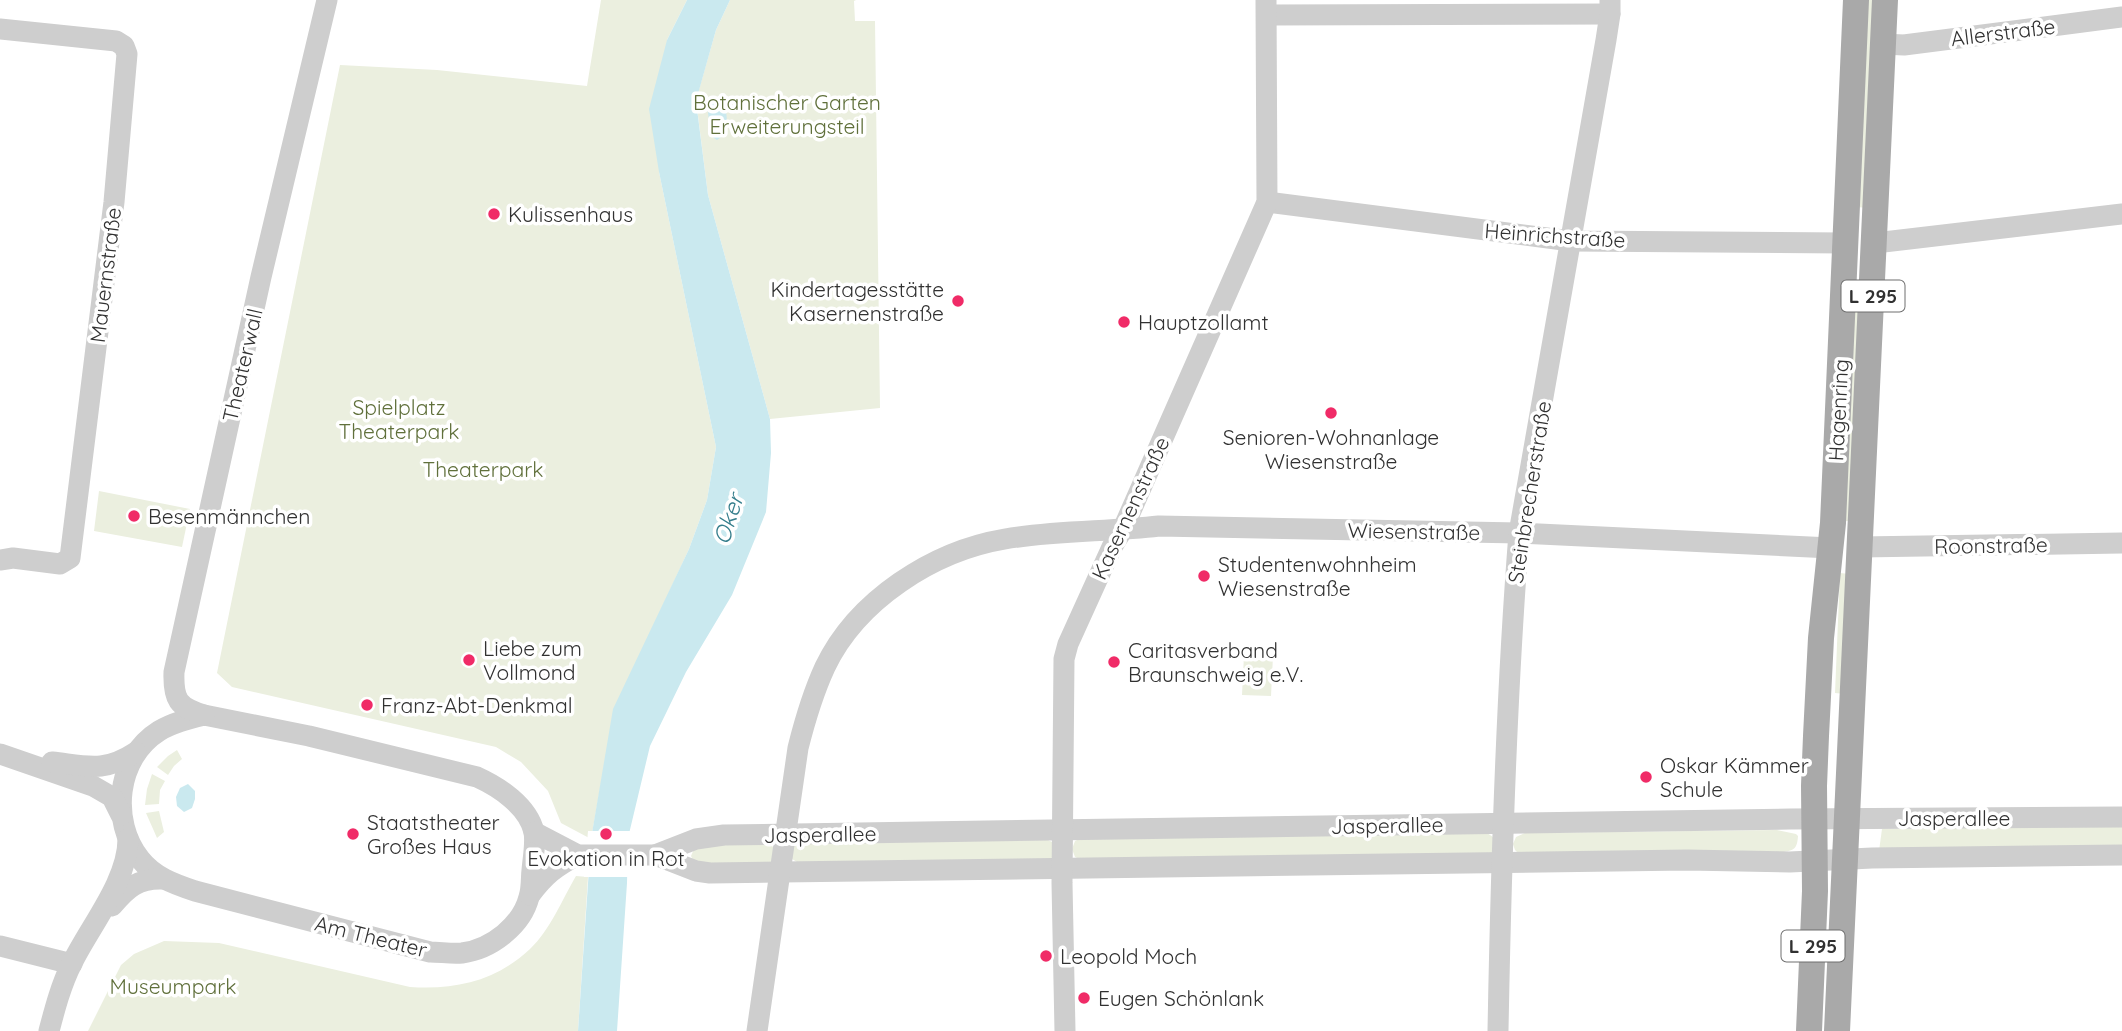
<svg xmlns="http://www.w3.org/2000/svg" width="2122" height="1031" font-family="Quicksand,sans-serif">
<rect width="100%" height="100%" fill="#fff"/>
<g fill="#ebefdf">
<path d="M 601,0 L 687,0 L 667,40 L 659,172 L 716,447 L 707,500 L 689,549 L 614,711 L 591,839 L 561,823 L 548,791 L 521,762 L 496,747 L 232,687 L 217,673 L 340,65 L 437,70 L 587,86 Z"/>
<path d="M 730,0 L 856,0 L 854,1 L 855,21 L 875,21 L 880,408 L 770,419 L 708,195 L 696,100 L 716,30 Z"/>
<path d="M 1867,0 L 1877,0 L 1867,208 L 1857,207 Z"/>
<path d="M 1853,298 L 1863,299 L 1853,521 L 1843,521 Z"/>
<path d="M 99,491 L 190,509 L 182,547 L 94,531 Z"/>
<path d="M 1840,573 L 1850,574 L 1845,694 L 1835,693 Z"/>
<path d="M 1244,655 L 1273,656 L 1271,696 L 1242,695 Z"/>
<path d="M 177,750 L 182,759 L 174,766 L 168,775 L 157,767 L 168,756 Z"/>
<path d="M 152,774 L 165,781 L 160,790 L 159,804 L 145,805 L 147,789 Z"/>
<path d="M 159,811 L 164,832 L 157,838 L 146,813 Z"/>
<path d="M 2122,826 L 2122,847 L 1879,851 L 1882,829 Z"/>
<path d="M 1777,830 L 1796,834 L 1798,836 C 1797,851 1793,850 1779,853 L 1519,854 L 1515,850 L 1513,844 L 1516,837 L 1525,833 Z"/>
<path d="M 1487,833 L 1496,839 L 1496,851 L 1489,855 L 1083,861 L 1075,857 L 1072,849 L 1075,841 L 1079,839 Z"/>
<path d="M 1048,840 L 1054,843 L 1054,856 L 1049,860 L 797,862 L 792,859 L 792,846 L 799,842 Z"/>
<path d="M 720,844 L 771,845 L 774,848 L 773,859 L 770,863 C 745,864 716,868 693,860 L 691,856 L 694,849 Z"/>
<path d="M 576,876 L 588,877 L 578,1031 L 88,1031 L 121,965 L 134,954 L 164,941 L 219,943 L 410,987 C 456,990 496,981 530,949 C 550,930 562,900 576,876 Z"/>
</g>
<g fill="#cae9ef">
<path d="M 687,0 L 730,0 L 716,30 L 696,101 L 708,195 L 770,419 L 771,453 L 766,512 L 732,595 L 686,672 L 650,746 L 628,838 L 627,883 L 617,1031 L 578,1031 L 591,839 L 613,709 L 689,549 L 707,500 L 716,447 L 659,172 L 649,109 L 667,40 Z"/>
<path d="M 712,97 L 720,99 C 729,109 730,133 717,140 L 711,136 L 707,105 Z"/>
<path d="M 188,784 L 195,791 L 195,799 L 192,808 L 184,812 L 177,806 L 176,797 L 180,788 Z"/>
</g>
<path fill="#fff" d="M 588,831 L 633,831 L 631,877 L 584,877 Z"/>
<g fill="none" stroke-linecap="round" stroke-linejoin="round">
<g stroke="#cecece" stroke-width="21">
<path d="M 1267,15 L 1610,14"/>
<path d="M 0,29 L 116,41 L 124,46 L 127,54 L 114,202 L 70,558 L 60,564 L 13,558 L 0,560"/>
<path d="M 1883,44 L 1904,45 L 2122,17"/>
<path d="M 1267,202 L 1571,241 L 1845,243"/>
<path d="M 1875,243 L 2122,214"/>
<path d="M 1861,547 L 2122,543"/>
<path d="M 204,715 L 309,736 L 477,777 C 499,787 528,806 534,832 C 536,843 533,858 532,870 C 531,878 532,888 529,897 C 522,925 492,949 462,953 C 452,954 440,952 430,952 L 195,891 C 174,884 154,877 140,859 C 110,821 116,758 159,731 C 172,723 188,719 204,715 Z"/>
<path d="M 204,715 C 178,707 173,700 174,672 L 261,277 L 327,0"/>
<path d="M 0,754 L 93,786 L 112,797 L 121,815"/>
<path d="M 52,762 C 87,766 104,773 136,752"/>
<path d="M 534,832 L 578,855 L 655,855 L 696,871 L 710,873 L 1687,860 L 1790,862 L 1872,858 L 2122,855"/>
<path d="M 655,855 L 696,839 L 724,835 L 1790,819 L 2122,817"/>
<path d="M 530,895 C 545,875 555,867 578,855"/>
<path d="M 112,906 C 127,888 138,878 163,879"/>
<path d="M 0,946 L 72,964"/>
<path d="M 49,1031 C 55,1008 61,985 72,963 C 90,926 128,881 128,839"/>
<path d="M 757,1031 L 798,748 C 805,720 813,693 825,667 C 857,600 933,551 1005,539 C 1056,530 1108,532 1159,526 L 1519,533 L 1831,548"/>
<path d="M 1065,1031 L 1062,883 L 1064,659 L 1068,644 L 1112,547 L 1122,531 L 1267,202 L 1266,0"/>
<path d="M 1498,1031 C 1501,865 1506,698 1519,533 L 1606,40 L 1610,14 L 1610,0"/>
</g>
<g stroke="#a9a9a9" stroke-width="26">
<path d="M 1809,1031 L 1815,891 L 1814,786 L 1816,736 L 1821,638 L 1833,523 L 1856,0"/>
<path d="M 1837,1031 L 1885,0"/>
</g>
</g>
<g fill="#f02b67" stroke="#fff" stroke-width="2.5">
<circle cx="494" cy="214" r="7"/>
<circle cx="958" cy="301" r="7"/>
<circle cx="1124" cy="322" r="7"/>
<circle cx="1331" cy="413" r="7"/>
<circle cx="134" cy="516" r="7"/>
<circle cx="1204" cy="576" r="7"/>
<circle cx="469" cy="660" r="7"/>
<circle cx="1114" cy="662" r="7"/>
<circle cx="367" cy="705" r="7"/>
<circle cx="1646" cy="777" r="7"/>
<circle cx="353" cy="834" r="7"/>
<circle cx="606" cy="834" r="7"/>
<circle cx="1046" cy="956" r="7"/>
<circle cx="1084" cy="998" r="7"/>
</g>
<g text-anchor="middle" dominant-baseline="central" stroke-width="7" stroke-linejoin="round" paint-order="stroke">
<g fill="#fff" stroke="#6f6f6f" stroke-width="2">
<rect x="1841.5" y="280.5" width="63" height="31" rx="5"/>
<rect x="1781.5" y="930.5" width="63" height="31" rx="5"/>
</g>
<g font-size="19" font-weight="bold" fill="#313131">
<text x="1873" y="296">L 295</text>
<text x="1813" y="946">L 295</text>
</g>
<g font-size="21" fill="#313131" stroke="#fff">
<text transform="translate(2003 32) rotate(-7)">Allerstraße</text>
<text transform="translate(1555 235) rotate(4)">Heinrichstraße</text>
<text transform="translate(105 275) rotate(-83)">Mauernstraße</text>
<text transform="translate(242 365) rotate(-77)">Theaterwall</text>
<text transform="translate(1838 410) rotate(-87)">Hagenring</text>
<text transform="translate(1529 492) rotate(-81)">Steinbrecherstraße</text>
<text transform="translate(1130 508) rotate(-65)">Kasernenstraße</text>
<text transform="translate(1414 531) rotate(1)">Wiesenstraße</text>
<text transform="translate(1991 545) rotate(-1)">Roonstraße</text>
<text x="1954" y="818">Jasperallee</text>
<text transform="translate(1387 825) rotate(-1)">Jasperallee</text>
<text transform="translate(820 834) rotate(-1)">Jasperallee</text>
<text transform="translate(371 936) rotate(14)">Am Theater</text>
</g>
<g font-size="21" fill="#60703b" stroke="#fff">
<text x="787" y="102">Botanischer Garten<tspan x="787" dy="24">Erweiterungsteil</tspan></text>
<text x="399" y="407">Spielplatz<tspan x="399" dy="24">Theaterpark</tspan></text>
<text x="483" y="469">Theaterpark</text>
<text x="173" y="986">Museumpark</text>
</g>
<g font-size="21" fill="#313131" stroke="#fff" text-anchor="start">
<text x="508" y="214">Kulissenhaus</text>
<text x="944" y="289" text-anchor="end">Kindertagesstätte<tspan x="944" dy="24">Kasernenstraße</tspan></text>
<text x="1138" y="322">Hauptzollamt</text>
<text x="1331" y="437" text-anchor="middle">Senioren-Wohnanlage<tspan x="1331" dy="24">Wiesenstraße</tspan></text>
<text x="148" y="516">Besenmännchen</text>
<text x="1218" y="564">Studentenwohnheim<tspan x="1218" dy="24">Wiesenstraße</tspan></text>
<text x="483" y="648">Liebe zum<tspan x="483" dy="24">Vollmond</tspan></text>
<text x="1128" y="650">Caritasverband<tspan x="1128" dy="24">Braunschweig e.V.</tspan></text>
<text x="381" y="705">Franz-Abt-Denkmal</text>
<text x="1660" y="765">Oskar Kämmer<tspan x="1660" dy="24">Schule</tspan></text>
<text x="367" y="822">Staatstheater<tspan x="367" dy="24">Großes Haus</tspan></text>
<text x="606" y="858" text-anchor="middle">Evokation in Rot</text>
<text x="1060" y="956">Leopold Moch</text>
<text x="1098" y="998">Eugen Schönlank</text>
</g>
<g font-size="23" font-style="italic" fill="#357e8c" stroke="#fff">
<text transform="translate(728 519) rotate(-72)">Oker</text>
</g>
</g>
</svg>
